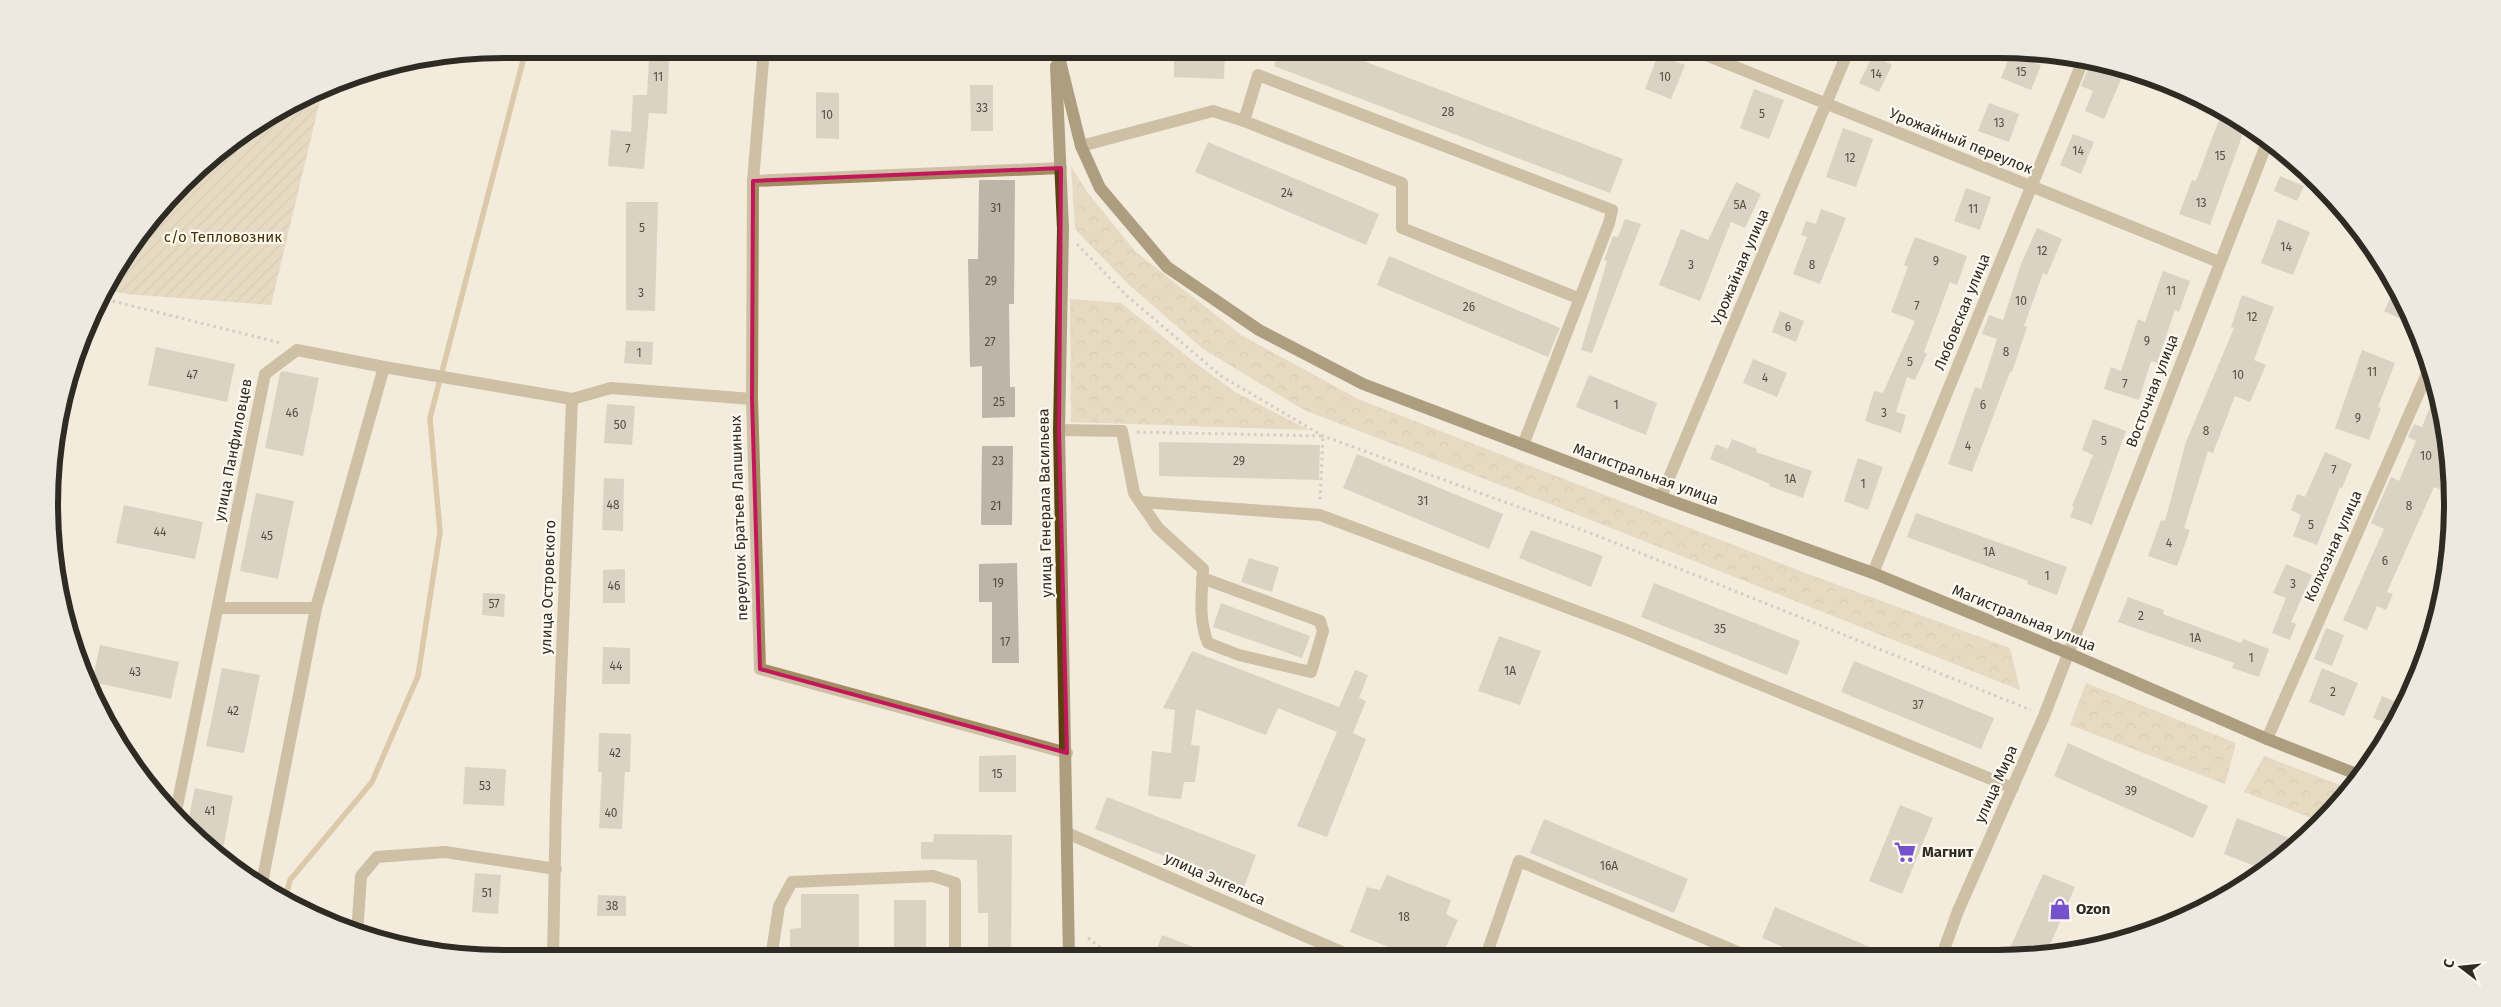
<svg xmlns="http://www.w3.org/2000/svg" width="2501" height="1007" font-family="'Fira Sans',sans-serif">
<defs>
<pattern id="forest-crowns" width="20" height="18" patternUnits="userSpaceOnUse" patternTransform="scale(1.25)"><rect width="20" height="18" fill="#d8c5a2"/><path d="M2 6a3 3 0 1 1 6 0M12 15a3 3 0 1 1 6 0" fill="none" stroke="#baa98b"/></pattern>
<pattern id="garden-furrows" width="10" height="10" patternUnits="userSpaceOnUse" patternTransform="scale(1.25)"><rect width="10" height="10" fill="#d8c5a2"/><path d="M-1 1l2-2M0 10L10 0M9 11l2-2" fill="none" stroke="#baa98b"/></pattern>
</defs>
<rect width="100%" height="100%" fill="#f3ebdc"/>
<g fill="url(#forest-crowns)">
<path d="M 1071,166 L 1087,192 L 1136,252 L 1241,335 L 1358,399 L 1808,574 L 2010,648 L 2020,690 L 1563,509 L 1304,410 L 1203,349 L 1127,283 L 1075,229 Z"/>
<path d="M 1070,299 L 1121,303 L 1198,365 L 1235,392 L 1309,430 L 1071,422 Z"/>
<path d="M 2086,683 L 2236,743 L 2225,784 L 2070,725 Z"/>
<path d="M 2264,756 L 2348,788 L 2319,821 L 2244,792 Z"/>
</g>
<path fill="url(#garden-furrows)" d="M 323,88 L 271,305 L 126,294 L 104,289 L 110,276 L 204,161 L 276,110 Z"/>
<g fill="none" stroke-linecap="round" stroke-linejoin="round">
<path stroke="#bfa16a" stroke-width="5.5" d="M 286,896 L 290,880 L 372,782 L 418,676 L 440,532 L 430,418 L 526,49"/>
</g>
<g fill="#bdb5a7">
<path d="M 1174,49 L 1225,49 L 1224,79 L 1174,77 Z"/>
<path d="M 1280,49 L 1332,49 L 1623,159 L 1610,193 L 1274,66 Z"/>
<path d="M 2011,53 L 2041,65 L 2031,90 L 2001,78 Z"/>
<path d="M 1658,55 L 1685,65 L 1671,99 L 1645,89 Z"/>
<path d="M 1873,55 L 1892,65 L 1879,92 L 1859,83 Z"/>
<path d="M 649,57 L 669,58 L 667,114 L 649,113 L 644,169 L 608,166 L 611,130 L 631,132 L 633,95 L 647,95 Z"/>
<path d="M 2090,64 L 2125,70 L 2104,119 L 2085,111 L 2093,91 L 2081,86 Z"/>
<path d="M 970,85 L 993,85 L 993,131 L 971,131 Z"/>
<path d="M 1754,89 L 1784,100 L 1769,139 L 1740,128 Z"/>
<path d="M 816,92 L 839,93 L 839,139 L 816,138 Z"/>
<path d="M 1989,103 L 2019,114 L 2009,142 L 1978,131 Z"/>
<path d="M 2223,109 L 2246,125 L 2210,225 L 2179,214 L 2192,180 L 2196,181 Z"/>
<path d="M 1843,128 L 1873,139 L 1856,187 L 1826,177 Z"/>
<path d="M 2073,134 L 2094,142 L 2081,174 L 2060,165 Z"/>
<path d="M 1208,142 L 1379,214 L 1366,245 L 1195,172 Z"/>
<path d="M 2280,176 L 2304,186 L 2297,201 L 2274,191 Z"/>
<path d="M 979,180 L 1015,180 L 1014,304 L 1009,304 L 1010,387 L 1015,387 L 1015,417 L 982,418 L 982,366 L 970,367 L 968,259 L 978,259 Z"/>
<path d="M 1736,182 L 1761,194 L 1745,228 L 1731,222 L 1700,301 L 1659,285 L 1681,229 L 1708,240 Z"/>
<path d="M 1966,188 L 1991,197 L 1980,230 L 1954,221 Z"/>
<path d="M 626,202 L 658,202 L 655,311 L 626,310 Z"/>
<path d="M 1821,209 L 1846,218 L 1820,284 L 1793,274 L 1807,237 L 1801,235 L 1806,221 L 1816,224 Z"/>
<path d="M 1625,219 L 1641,224 L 1592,353 L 1581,350 L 1607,261 L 1604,260 L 1613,236 L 1618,237 Z"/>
<path d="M 2278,219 L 2310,232 L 2293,275 L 2261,263 Z"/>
<path d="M 2037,228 L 2062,239 L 2047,275 L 2043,273 L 2024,326 L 2027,327 L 2012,372 L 2010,372 L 1972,472 L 1948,464 L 1975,387 L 1981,389 L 1997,339 L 1982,334 L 1989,315 L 2003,320 L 2021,264 Z"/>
<path d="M 1915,237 L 1967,256 L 1957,285 L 1950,282 L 1924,352 L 1927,354 L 1915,380 L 1907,377 L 1896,412 L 1906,415 L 1901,433 L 1865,421 L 1874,391 L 1883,393 L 1915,321 L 1891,312 L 1908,267 L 1904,265 Z"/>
<path d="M 1389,256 L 1560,328 L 1548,357 L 1377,285 Z"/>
<path d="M 2163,271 L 2190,281 L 2179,312 L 2175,310 L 2157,363 L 2151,361 L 2139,400 L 2104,389 L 2111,367 L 2121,371 L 2138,319 L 2145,322 Z"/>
<path d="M 2396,287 L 2405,302 L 2414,325 L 2384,311 Z"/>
<path d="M 2242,295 L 2274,307 L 2254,360 L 2266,365 L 2250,402 L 2235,396 L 2213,453 L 2208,451 L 2184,528 L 2190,530 L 2177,566 L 2148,556 L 2161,520 L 2165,521 L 2186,442 L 2234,328 L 2231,327 Z"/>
<path d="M 1780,311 L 1804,321 L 1796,342 L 1772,332 Z"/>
<path d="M 626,341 L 653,342 L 652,365 L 624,363 Z"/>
<path d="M 156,347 L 235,364 L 227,402 L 148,385 Z"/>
<path d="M 2362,350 L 2395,363 L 2378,407 L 2381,408 L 2369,440 L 2335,428 Z"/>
<path d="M 1753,359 L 1787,373 L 1777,397 L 1743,383 Z"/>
<path d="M 283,371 L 319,378 L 303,456 L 265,448 L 280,373 Z"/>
<path d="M 1589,375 L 1657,403 L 1646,435 L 1576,407 Z"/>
<path d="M 2437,390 L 2447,447 L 2439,465 L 2451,470 L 2451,494 L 2434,487 L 2387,592 L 2393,594 L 2386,610 L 2377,606 L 2367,630 L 2343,620 L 2384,529 L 2371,523 L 2391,477 L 2399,481 L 2416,441 L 2408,437 L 2414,424 L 2422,427 Z"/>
<path d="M 607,404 L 635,406 L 632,445 L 604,443 Z"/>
<path d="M 2093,419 L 2126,431 L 2092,525 L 2070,517 L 2074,507 L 2072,506 L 2093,455 L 2082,450 Z"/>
<path d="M 1732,439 L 1757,449 L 1756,452 L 1812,471 L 1803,498 L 1769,486 L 1770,484 L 1710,459 L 1716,444 L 1728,449 Z"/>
<path d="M 1159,442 L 1320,445 L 1319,480 L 1159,476 Z"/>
<path d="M 982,446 L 1013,446 L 1012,525 L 981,525 Z"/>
<path d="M 2325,452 L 2352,464 L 2342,488 L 2340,487 L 2317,545 L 2293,536 L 2301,515 L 2291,510 L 2297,494 L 2305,497 Z"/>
<path d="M 1357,454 L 1503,514 L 1489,549 L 1343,488 Z"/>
<path d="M 1858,458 L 1883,467 L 1868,510 L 1844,501 Z"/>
<path d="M 604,478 L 624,479 L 623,531 L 602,530 Z"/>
<path d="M 256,493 L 294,501 L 278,579 L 240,571 Z"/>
<path d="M 124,505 L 203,522 L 195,559 L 116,543 Z"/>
<path d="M 1916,513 L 2067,567 L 2057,595 L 2027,584 L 2028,581 L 1907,537 Z"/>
<path d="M 1531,530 L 1603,556 L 1591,587 L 1519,558 Z"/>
<path d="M 1249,558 L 1279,567 L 1272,592 L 1241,582 Z"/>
<path d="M 1017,563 L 1019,663 L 992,663 L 992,602 L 979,602 L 979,564 Z"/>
<path d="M 2286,564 L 2312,575 L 2291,622 L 2296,624 L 2290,640 L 2272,633 L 2286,598 L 2273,593 Z"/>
<path d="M 625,569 L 625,603 L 603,603 L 603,570 Z"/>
<path d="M 1654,583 L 1800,641 L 1787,675 L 1641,617 Z"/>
<path d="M 483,593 L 505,594 L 504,617 L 482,615 Z"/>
<path d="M 2128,597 L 2164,610 L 2163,614 L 2241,643 L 2243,639 L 2269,649 L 2259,677 L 2232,668 L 2234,663 L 2118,622 Z"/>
<path d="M 1221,603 L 1310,636 L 1302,658 L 1213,627 Z"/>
<path d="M 2326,628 L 2344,635 L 2332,666 L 2314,659 Z"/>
<path d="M 1499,636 L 1541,651 L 1520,705 L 1478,691 Z"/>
<path d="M 100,645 L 179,662 L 171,699 L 92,682 Z"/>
<path d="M 603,647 L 630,648 L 630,684 L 602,684 Z"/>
<path d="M 1192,651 L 1339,707 L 1355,670 L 1368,675 L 1359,698 L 1366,701 L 1353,733 L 1366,739 L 1327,837 L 1297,826 L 1337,732 L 1278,708 L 1266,735 L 1196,709 L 1191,745 L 1200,746 L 1195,782 L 1184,782 L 1181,799 L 1148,796 L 1152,751 L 1171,753 L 1175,710 L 1163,708 Z"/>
<path d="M 1854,661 L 1994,718 L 1981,749 L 1841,692 Z"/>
<path d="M 222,668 L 260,675 L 244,753 L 206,746 Z"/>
<path d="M 2322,668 L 2358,683 L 2344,716 L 2309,702 Z"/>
<path d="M 2382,696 L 2401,704 L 2391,725 L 2373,718 Z"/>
<path d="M 599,733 L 631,734 L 630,772 L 625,772 L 622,829 L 599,828 L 602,772 L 598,772 Z"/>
<path d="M 2068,743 L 2208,806 L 2193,838 L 2054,776 Z"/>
<path d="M 1016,755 L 1016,792 L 979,792 L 979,756 Z"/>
<path d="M 465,767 L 506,769 L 504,806 L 463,804 Z"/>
<path d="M 195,788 L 233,796 L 221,859 L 187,827 Z"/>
<path d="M 1107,797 L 1256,855 L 1244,887 L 1095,829 Z"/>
<path d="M 1900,805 L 1933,818 L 1902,894 L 1869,881 Z"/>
<path d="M 2237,818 L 2300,842 L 2262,869 L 2224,854 Z"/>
<path d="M 1544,819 L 1688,879 L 1674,913 L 1530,853 Z"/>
<path d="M 934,834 L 1012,835 L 1011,957 L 988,957 L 988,913 L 978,913 L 977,860 L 921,859 L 921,842 L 933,842 Z"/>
<path d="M 475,873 L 501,875 L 498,914 L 472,912 Z"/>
<path d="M 2043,874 L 2075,887 L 2046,954 L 2024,954 L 2010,948 Z"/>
<path d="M 1387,875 L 1451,900 L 1446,914 L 1458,920 L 1442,956 L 1412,956 L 1350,932 L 1367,887 L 1380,890 Z"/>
<path d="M 801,894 L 859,894 L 859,957 L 790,958 L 790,929 L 801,928 Z"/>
<path d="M 598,895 L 626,896 L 626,916 L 597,916 Z"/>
<rect x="894" y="900" width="32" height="57"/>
<path d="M 1775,907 L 1889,955 L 1802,955 L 1762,938 Z"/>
<path d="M 1162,935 L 1215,955 L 1215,956 L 1154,957 Z"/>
</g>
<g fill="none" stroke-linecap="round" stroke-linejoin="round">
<g stroke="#b0aa9e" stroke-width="3" stroke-dasharray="2.5 4" stroke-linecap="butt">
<path d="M 1077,244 L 1126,295 L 1221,376 L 1323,436 L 1593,534 L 2031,710"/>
<path d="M 100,298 L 281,343"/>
<path d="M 1137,432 L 1323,436 L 1320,501"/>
<path d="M 1088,938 L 1113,957"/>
</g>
<g stroke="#a38c62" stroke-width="12">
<path d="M 764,49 L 753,181 L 752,399 L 760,669 L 1067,753"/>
<path d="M 1691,49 L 2219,262"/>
<path d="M 1244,121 L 1402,183 L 1402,228 L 1578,298"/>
<path d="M 1081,146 L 1213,111 L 1244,121 L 1258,75 L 1612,210 L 1609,223 L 1523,445"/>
<path d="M 753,181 L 1061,168"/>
<path d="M 1059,430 L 1122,431 L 1134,493 L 1158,528 L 1203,569 C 1202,594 1198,619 1208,643 L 1239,655 L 1311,672 L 1323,631 L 1320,621 L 1202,578"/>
<path d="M 1661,497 L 1849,49"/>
<path d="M 1141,502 L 1320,515 L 1627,630 L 2013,788"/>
<path d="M 1873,573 L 2082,63"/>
<path d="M 218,608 L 316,608"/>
<path d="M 2267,739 L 2430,367"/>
<path d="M 175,816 L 265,374 L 297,350 L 384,367 L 572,399"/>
<path d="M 1067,833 L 1351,956"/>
<path d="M 262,883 L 316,608 L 384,367"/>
<path d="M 357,934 L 361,876 L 377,857 L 445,852 L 556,869"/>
<path d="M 1942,955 L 1958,911 L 2044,716 L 2268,140"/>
<path d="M 1486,956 L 1519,861 L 1745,955"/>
<path d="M 553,958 L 556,802 L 572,399 L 611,388 L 752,399"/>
<path d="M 771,958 L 779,906 L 792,882 L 933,876 L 955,883 L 955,957"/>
</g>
<g stroke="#58410f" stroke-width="12">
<path d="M 1057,49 L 1081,146 L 1100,188 L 1167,267 L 1259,330 L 1363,384 L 1661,497 L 1873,573 L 2068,653 L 2267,739 L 2359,775"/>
<path d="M 1056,66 L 1063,229 L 1059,430 L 1069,957"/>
</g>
</g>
<path d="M0 0H2501V1007H0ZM 1061,168 L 1059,430 L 1067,753 L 760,669 L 752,399 L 753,181 Z" fill="#f3ebdc" fill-opacity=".55" fill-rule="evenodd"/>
<path fill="none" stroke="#c2185b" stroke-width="4" stroke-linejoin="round" d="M 1061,168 L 1059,430 L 1067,753 L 760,669 L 752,399 L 753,181 Z"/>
<defs>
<g id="supermarket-bare" transform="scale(1.725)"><path d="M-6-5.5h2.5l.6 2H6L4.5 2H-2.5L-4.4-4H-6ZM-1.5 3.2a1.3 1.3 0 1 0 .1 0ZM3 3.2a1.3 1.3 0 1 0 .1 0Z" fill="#7552cc" stroke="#fef9f0" stroke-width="2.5" paint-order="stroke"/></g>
<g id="shop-bare" transform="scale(1.725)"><path d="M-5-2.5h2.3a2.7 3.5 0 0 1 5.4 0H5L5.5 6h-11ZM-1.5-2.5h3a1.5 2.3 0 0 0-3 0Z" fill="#7552cc" stroke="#fef9f0" stroke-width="2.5" paint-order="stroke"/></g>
</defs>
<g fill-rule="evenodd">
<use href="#supermarket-bare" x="1905" y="852"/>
<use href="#shop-bare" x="2060" y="909"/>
</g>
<g text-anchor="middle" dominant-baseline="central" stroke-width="4.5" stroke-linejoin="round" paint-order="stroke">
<g font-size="12" fill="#524e46">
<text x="2021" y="72">15</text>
<text x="1876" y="74">14</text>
<text x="658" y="77">11</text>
<text x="1665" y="77">10</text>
<text x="982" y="108">33</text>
<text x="1448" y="112">28</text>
<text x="1762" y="114">5</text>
<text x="827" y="115">10</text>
<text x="1999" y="123">13</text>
<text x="628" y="149">7</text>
<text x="2078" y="151">14</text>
<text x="2220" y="156">15</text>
<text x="1850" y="158">12</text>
<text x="1287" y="193">24</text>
<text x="2201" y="203">13</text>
<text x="1740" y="205">5А</text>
<text x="996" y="208">31</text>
<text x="1973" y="209">11</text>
<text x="642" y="228">5</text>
<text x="2286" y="247">14</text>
<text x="2042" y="251">12</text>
<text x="1936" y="261">9</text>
<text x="1691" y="265">3</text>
<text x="1812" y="265">8</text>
<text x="991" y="281">29</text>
<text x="2171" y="291">11</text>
<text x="641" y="293">3</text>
<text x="2021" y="301">10</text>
<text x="1917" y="306">7</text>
<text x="1469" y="307">26</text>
<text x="2252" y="317">12</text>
<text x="1788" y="327">6</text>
<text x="2147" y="341">9</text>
<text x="990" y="342">27</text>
<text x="2006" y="352">8</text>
<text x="639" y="353">1</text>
<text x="1910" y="362">5</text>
<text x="2372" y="372">11</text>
<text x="192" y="375">47</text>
<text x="2238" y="375">10</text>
<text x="1765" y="378">4</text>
<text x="2125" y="384">7</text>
<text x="999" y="402">25</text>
<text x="1616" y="405">1</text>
<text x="1983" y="405">6</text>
<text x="292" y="413">46</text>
<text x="1884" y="413">3</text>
<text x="2358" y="418">9</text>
<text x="620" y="425">50</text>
<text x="2206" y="431">8</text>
<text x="2104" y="441">5</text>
<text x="1968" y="446">4</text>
<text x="2426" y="456">10</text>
<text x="998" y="461">23</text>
<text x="1239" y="461">29</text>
<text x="2334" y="470">7</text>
<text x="1790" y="479">1А</text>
<text x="1863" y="484">1</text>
<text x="1423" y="501">31</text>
<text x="613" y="505">48</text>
<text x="996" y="506">21</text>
<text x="2409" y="506">8</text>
<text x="2311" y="525">5</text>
<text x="160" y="532">44</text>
<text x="267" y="536">45</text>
<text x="2169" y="543">4</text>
<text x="1989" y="552">1А</text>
<text x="2385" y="561">6</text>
<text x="2047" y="576">1</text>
<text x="998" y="583">19</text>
<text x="2293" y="584">3</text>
<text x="614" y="586">46</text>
<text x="494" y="604">57</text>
<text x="2141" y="616">2</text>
<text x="1720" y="629">35</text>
<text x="2195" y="638">1А</text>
<text x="1005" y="642">17</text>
<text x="2251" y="658">1</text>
<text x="616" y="666">44</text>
<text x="1510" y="671">1А</text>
<text x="135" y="672">43</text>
<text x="2333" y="692">2</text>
<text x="1918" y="705">37</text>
<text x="233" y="711">42</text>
<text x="615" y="753">42</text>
<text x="997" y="774">15</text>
<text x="485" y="786">53</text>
<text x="2131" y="791">39</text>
<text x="210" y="811">41</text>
<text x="611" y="813">40</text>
<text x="1609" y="866">16А</text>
<text x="487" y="893">51</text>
<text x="612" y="906">38</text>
<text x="1404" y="917">18</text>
</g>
<g font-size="15" fill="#2e2b25" stroke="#fef9f0">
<text transform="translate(1961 141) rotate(22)">Урожайный переулок</text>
<text transform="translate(1740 267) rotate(-67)">Урожайная улица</text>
<text transform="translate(1962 312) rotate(-68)">Любовская улица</text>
<text transform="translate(2152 391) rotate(-69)">Восточная улица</text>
<text transform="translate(233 450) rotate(-79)">улица Панфиловцев</text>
<text transform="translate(1646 474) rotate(20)">Магистральная улица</text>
<text transform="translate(1045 503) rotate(-91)">улица Генерала Васильева</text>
<text transform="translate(739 518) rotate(-92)">переулок Братьев Лапшиных</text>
<text transform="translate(2333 546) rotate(-66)">Колхозная улица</text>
<text transform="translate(548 587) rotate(-88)">улица Островского</text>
<text transform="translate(2024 618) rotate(22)">Магистральная улица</text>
<text transform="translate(1996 784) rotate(-66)">улица Мира</text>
<text transform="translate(1215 879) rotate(24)">улица Энгельса</text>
</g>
<g font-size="15" fill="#473303" stroke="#fef9f0">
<text x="223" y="237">с/о Тепловозник</text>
</g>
<g font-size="15" font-weight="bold" fill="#2e2b25" stroke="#fef9f0" text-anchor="start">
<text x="1922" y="852">Магнит</text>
<text x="2076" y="909">Ozon</text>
</g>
</g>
<path d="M0 0H2501V1007H0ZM504 58H1998A446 446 0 0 1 2444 504V504A446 446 0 0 1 1998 950H504A446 446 0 0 1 58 504V504A446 446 0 0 1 504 58Z" fill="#ede9e0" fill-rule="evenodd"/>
<path fill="none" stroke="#2e2b25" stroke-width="6" d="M504 58H1998A446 446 0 0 1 2444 504V504A446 446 0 0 1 1998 950H504A446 446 0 0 1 58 504V504A446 446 0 0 1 504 58Z"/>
<g transform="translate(2461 967) rotate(286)" stroke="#fef9f0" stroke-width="4" paint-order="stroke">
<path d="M0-4L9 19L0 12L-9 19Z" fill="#2e2b25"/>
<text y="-8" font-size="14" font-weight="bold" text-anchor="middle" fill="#2e2b25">С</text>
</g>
</svg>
